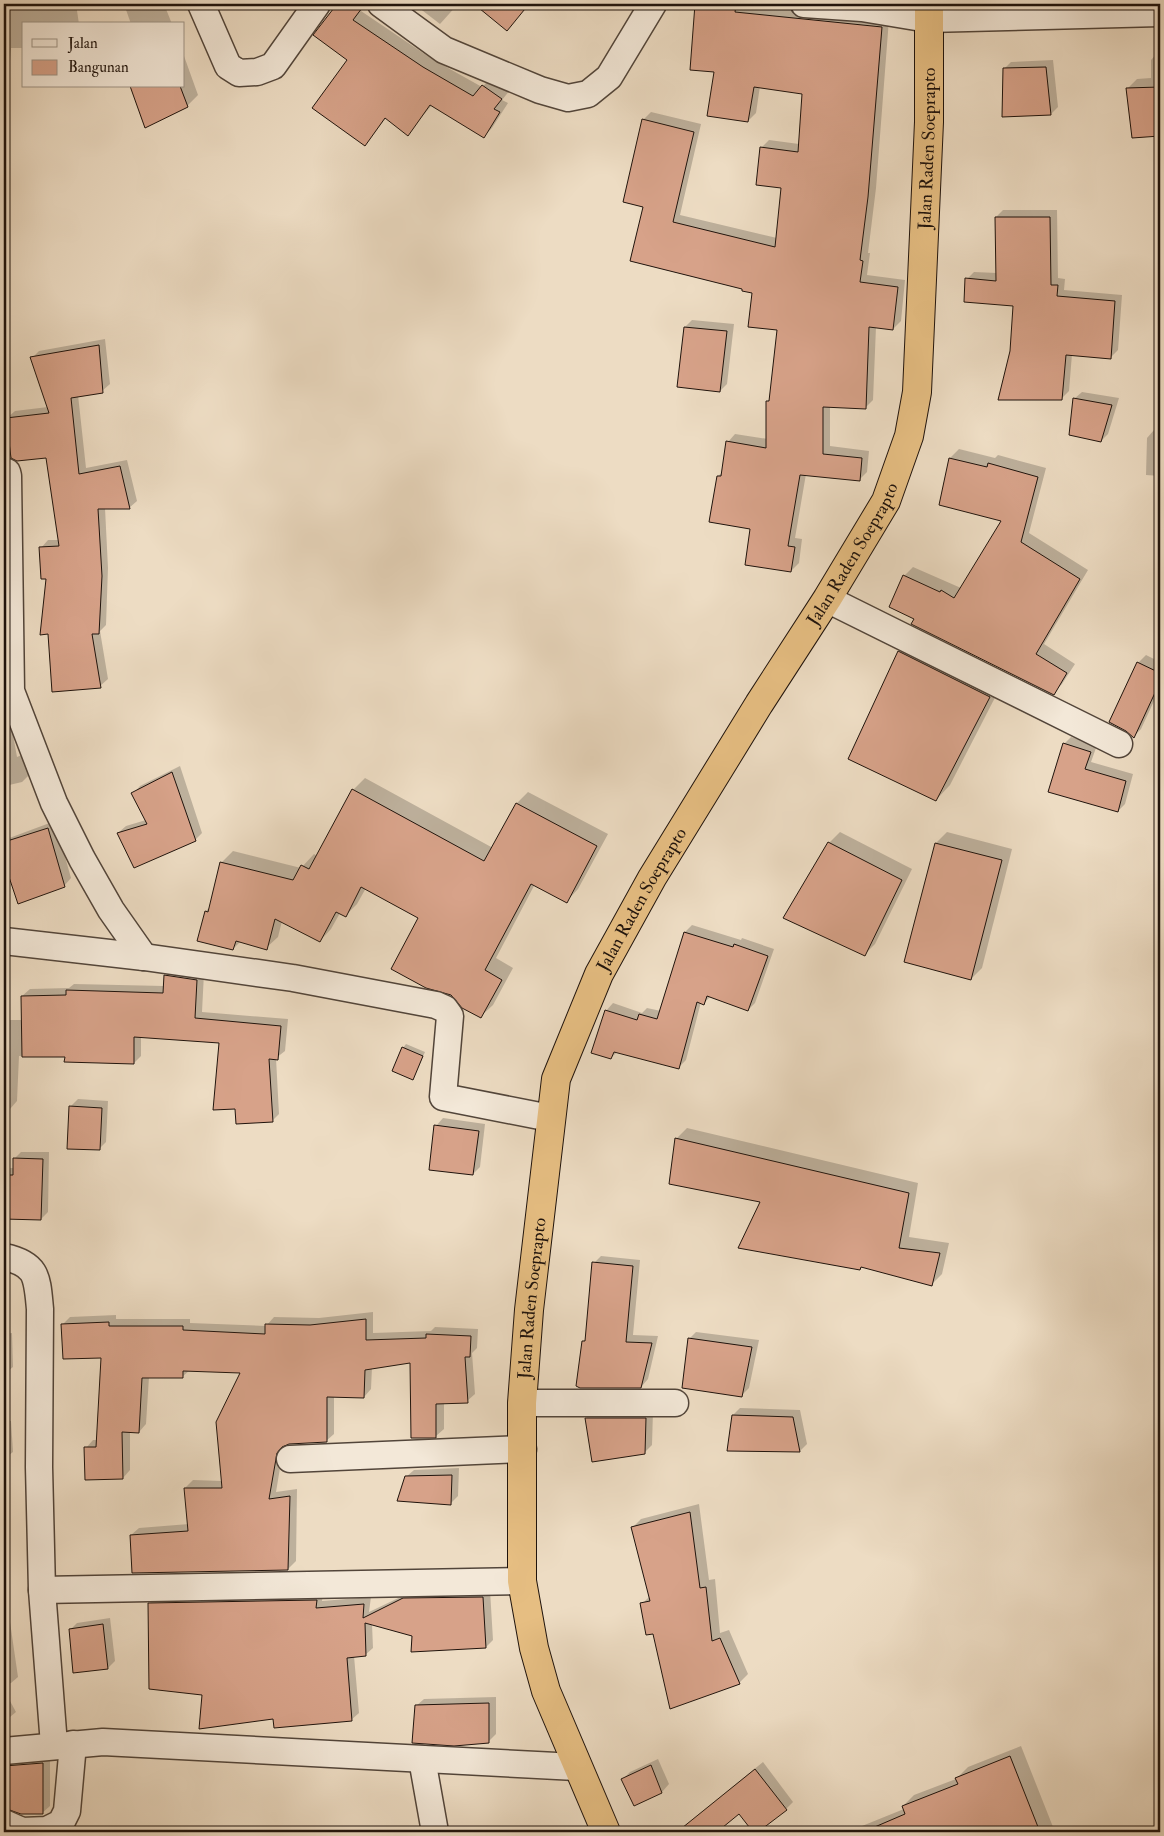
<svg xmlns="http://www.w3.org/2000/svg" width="1164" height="1836" font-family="'IM FELL Double Pica',serif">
<rect width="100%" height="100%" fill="#eddcc3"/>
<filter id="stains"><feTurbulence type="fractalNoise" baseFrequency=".004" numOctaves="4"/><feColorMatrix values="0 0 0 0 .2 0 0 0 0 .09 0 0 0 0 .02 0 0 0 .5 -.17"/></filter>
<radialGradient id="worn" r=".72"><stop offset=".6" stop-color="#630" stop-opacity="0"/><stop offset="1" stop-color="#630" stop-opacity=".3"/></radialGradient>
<g fill="#0003">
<path d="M 4,4 L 76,4 L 79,24 L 24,24 L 24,48 L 11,48 L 10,61 L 4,67 Z"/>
<path d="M 124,4 L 164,4 L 172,24 L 131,24 Z"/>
<path d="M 338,4 L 365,4 L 361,11 L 432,59 L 482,87 L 492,77 L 510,90 L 502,100 L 508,103 L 492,128 L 484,136 L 432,105 L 407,134 L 386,118 L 365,145 L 349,60 L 315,35 Z"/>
<path d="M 414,4 L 458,4 L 440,24 Z"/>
<path d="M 701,4 L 731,4 L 889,19 L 876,188 L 868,253 L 870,253 L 867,275 L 905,280 L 901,321 L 893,329 L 876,327 L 873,400 L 865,408 L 830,406 L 830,446 L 869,451 L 867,472 L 859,480 L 806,474 L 795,538 L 802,539 L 799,563 L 791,571 L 751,528 L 718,476 L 723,472 L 728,442 L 735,434 L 768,439 L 768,401 L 770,399 L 779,329 L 753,292 L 744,288 L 645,206 L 643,120 L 651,112 L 701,124 L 680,215 L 777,238 L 783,187 L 761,148 L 769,140 L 799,144 L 804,93 L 760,86 L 756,113 L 748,121 L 716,71 L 696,9 Z"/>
<path d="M 1160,50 L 1160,135 L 1133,136 L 1128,88 L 1137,79 L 1151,78 L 1151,60 Z"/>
<path d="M 184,56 L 198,95 L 187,106 L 131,86 L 184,86 Z"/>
<path d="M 1053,60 L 1058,107 L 1051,114 L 1004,69 L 1011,62 Z"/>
<path d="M 1003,210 L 1057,210 L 1058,278 L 1065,279 L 1064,290 L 1122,295 L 1118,350 L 1111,357 L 1072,354 L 1069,391 L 1062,398 L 1012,351 L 1014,305 L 967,279 L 974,272 L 997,273 L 996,217 Z"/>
<path d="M 692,320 L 734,324 L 727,384 L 720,391 L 685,327 Z"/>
<path d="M 105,339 L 110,384 L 102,391 L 78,395 L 86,468 L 127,460 L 137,501 L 129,508 L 105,508 L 108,568 L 106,625 L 100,631 L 108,679 L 100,686 L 48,577 L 41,548 L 48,540 L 60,540 L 47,456 L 7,418 L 15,411 L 48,407 L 32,358 L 39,351 Z"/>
<path d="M 1082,392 L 1119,398 L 1108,434 L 1101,441 L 1074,399 Z"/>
<path d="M 1154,430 L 1160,431 L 1160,476 L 1146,475 L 1147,438 Z"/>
<path d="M 959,449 L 995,458 L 998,455 L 1046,468 L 1029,533 L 1088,570 L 1044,644 L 1075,664 L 1062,684 L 1053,693 L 915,618 L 904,576 L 913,567 L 961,588 L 1003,520 L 940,504 L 950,458 Z"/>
<path d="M 914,638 L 1003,682 L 950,785 L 936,800 L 900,652 Z"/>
<path d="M 1146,655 L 1160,662 L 1160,688 L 1141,729 L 1134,736 L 1126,730 L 1111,722 L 1138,663 Z"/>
<path d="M 7,701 L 17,757 L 24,754 L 29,775 L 22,782 L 5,786 L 10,815 L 4,821 L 4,702 Z"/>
<path d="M 1071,737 L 1097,745 L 1091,762 L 1133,774 L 1125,804 L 1118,811 L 1064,744 Z"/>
<path d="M 180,766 L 202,833 L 195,840 L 118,833 L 126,826 L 146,820 L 133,794 L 140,786 Z"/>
<path d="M 365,778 L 493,848 L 517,803 L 528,792 L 608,834 L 578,889 L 567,901 L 535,884 L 496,958 L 513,968 L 493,1005 L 481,1016 L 419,917 L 366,888 L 357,904 L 345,916 L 340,913 L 331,929 L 320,941 L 282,921 L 278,937 L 266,948 L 241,941 L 233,949 L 199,940 L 206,911 L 210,907 L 221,863 L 233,851 L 301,868 L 314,854 L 317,856 L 353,790 Z"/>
<path d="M 55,821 L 71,878 L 64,886 L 19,903 L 4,858 L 4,840 Z"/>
<path d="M 840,832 L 912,869 L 875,944 L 864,955 L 829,843 Z"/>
<path d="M 947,832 L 1012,849 L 982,968 L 971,979 L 936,843 Z"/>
<path d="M 692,925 L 741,940 L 742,938 L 774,949 L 755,1003 L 748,1010 L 711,996 L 704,1003 L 701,1002 L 686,1060 L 679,1067 L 618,1051 L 611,1058 L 606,1011 L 613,1003 L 642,1013 L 647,1008 L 661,1011 L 685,932 Z"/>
<path d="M 172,969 L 204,973 L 202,1012 L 288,1019 L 285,1051 L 276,1058 L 279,1114 L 272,1121 L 236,1107 L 220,1042 L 141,1036 L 141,1056 L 134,1063 L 66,1055 L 19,1056 L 17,1101 L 10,1109 L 4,1108 L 4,1020 L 23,1020 L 22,996 L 30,989 L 69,988 L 74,984 L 164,986 L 165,976 Z"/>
<path d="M 406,1044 L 425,1052 L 413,1079 L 403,1048 Z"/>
<path d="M 78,1099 L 108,1101 L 106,1142 L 99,1149 L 70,1107 Z"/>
<path d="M 443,1118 L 485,1124 L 480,1167 L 473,1174 L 436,1126 Z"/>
<path d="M 687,1128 L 918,1183 L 909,1237 L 949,1243 L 942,1274 L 932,1284 L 863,1266 L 860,1269 L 676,1139 Z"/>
<path d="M 21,1152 L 49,1152 L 48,1212 L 41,1219 L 10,1218 L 4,1223 L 4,1168 L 14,1168 L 14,1159 Z"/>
<path d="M 601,1256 L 640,1260 L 633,1335 L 658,1336 L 648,1379 L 641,1387 L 583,1341 L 586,1339 L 594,1263 Z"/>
<path d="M 373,1312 L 373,1333 L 431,1331 L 435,1327 L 478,1329 L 477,1348 L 472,1353 L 475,1394 L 467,1401 L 444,1403 L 444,1429 L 436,1436 L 411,1362 L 372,1367 L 371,1389 L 364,1397 L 334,1396 L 334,1434 L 326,1441 L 284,1444 L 276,1492 L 297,1489 L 296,1561 L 288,1569 L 131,1535 L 139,1528 L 189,1524 L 185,1488 L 193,1480 L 222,1481 L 242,1372 L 190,1370 L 182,1377 L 149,1377 L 146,1424 L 139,1432 L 130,1431 L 130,1470 L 123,1478 L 86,1448 L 93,1440 L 98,1440 L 102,1357 L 63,1324 L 70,1317 L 116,1315 L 116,1319 L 190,1319 L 190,1323 L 266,1326 L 274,1317 L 319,1318 Z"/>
<path d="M 696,1332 L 759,1340 L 749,1388 L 741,1396 L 689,1339 Z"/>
<path d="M 12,1333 L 13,1367 L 4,1374 L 4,1334 Z"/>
<path d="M 740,1408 L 800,1410 L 807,1444 L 800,1451 L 728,1450 L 733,1415 Z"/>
<path d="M 593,1411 L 653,1411 L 652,1445 L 644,1453 L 586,1418 Z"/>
<path d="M 4,1421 L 11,1421 L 13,1452 L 4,1459 Z"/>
<path d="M 459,1468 L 458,1496 L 450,1504 L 406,1477 L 414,1470 Z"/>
<path d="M 699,1504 L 709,1580 L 715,1579 L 720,1633 L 729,1630 L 748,1674 L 739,1683 L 654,1632 L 642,1604 L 650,1596 L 632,1528 L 641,1519 Z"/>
<path d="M 4,1519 L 8,1519 L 9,1550 L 4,1555 Z"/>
<path d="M 490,1590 L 493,1640 L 486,1647 L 372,1624 L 373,1648 L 365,1655 L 354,1656 L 359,1713 L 351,1720 L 274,1718 L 204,1694 L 149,1604 L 157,1596 L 323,1593 L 322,1601 L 371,1597 L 369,1612 L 411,1592 Z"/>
<path d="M 110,1618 L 115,1661 L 108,1668 L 70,1630 L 77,1623 Z"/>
<path d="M 10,1622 L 18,1677 L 11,1683 L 4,1685 L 4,1623 Z"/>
<path d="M 4,1690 L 16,1712 L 4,1722 Z"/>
<path d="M 496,1697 L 496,1734 L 489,1741 L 416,1706 L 424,1699 Z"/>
<path d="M 1021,1746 L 1055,1832 L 856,1832 L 862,1826 L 904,1809 L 903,1806 L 914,1795 L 956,1779 L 968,1767 Z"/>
<path d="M 50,1756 L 50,1806 L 42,1813 L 22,1813 L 4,1808 L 4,1765 L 10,1759 Z"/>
<path d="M 658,1759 L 669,1784 L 662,1792 L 634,1804 L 623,1779 L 630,1772 Z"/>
<path d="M 763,1762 L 793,1802 L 786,1809 L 756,1832 L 739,1812 L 716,1832 L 681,1832 L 687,1824 Z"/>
</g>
<g fill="#d7a289" stroke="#1f130c">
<path d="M 337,4 L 365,4 L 353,20 L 423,67 L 473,96 L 482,85 L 502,99 L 494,109 L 500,112 L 484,138 L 430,105 L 408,136 L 385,118 L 365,146 L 312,108 L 347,60 L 313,35 Z"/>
<path d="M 474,4 L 529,4 L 507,31 Z"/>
<path d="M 695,4 L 736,5 L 735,12 L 882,27 L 868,197 L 860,260 L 863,261 L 860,282 L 898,287 L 893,330 L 869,327 L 866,409 L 823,407 L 823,454 L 862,458 L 860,481 L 800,475 L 788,546 L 795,547 L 791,572 L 745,565 L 750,529 L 709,522 L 717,476 L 721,476 L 726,441 L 766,448 L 766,401 L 769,401 L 777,330 L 748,327 L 752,293 L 742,291 L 742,289 L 630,261 L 643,207 L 623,202 L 642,119 L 694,132 L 673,222 L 775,247 L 781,188 L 756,185 L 760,147 L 798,152 L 802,94 L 754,87 L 748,122 L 707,116 L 714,72 L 690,70 Z"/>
<path d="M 1046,67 L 1051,115 L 1002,117 L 1003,68 Z"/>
<path d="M 130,86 L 180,86 L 188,107 L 145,128 Z"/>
<path d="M 1160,87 L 1160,136 L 1132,138 L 1126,88 Z"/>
<path d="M 995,217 L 1050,217 L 1051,285 L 1058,285 L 1057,296 L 1115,301 L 1111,359 L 1066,355 L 1062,400 L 998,400 L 1010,351 L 1013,306 L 964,302 L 965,278 L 996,281 Z"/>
<path d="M 684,327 L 727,331 L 720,392 L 677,387 Z"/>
<path d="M 99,345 L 103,393 L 71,398 L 79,474 L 120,466 L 130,509 L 98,509 L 102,576 L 99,634 L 92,634 L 101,688 L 52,692 L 48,634 L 40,635 L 46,579 L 41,579 L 39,547 L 59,546 L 46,458 L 17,461 L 11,458 L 6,418 L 49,413 L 30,357 Z"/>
<path d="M 1073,398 L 1112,405 L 1101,442 L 1069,435 Z"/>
<path d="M 949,458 L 987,467 L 988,463 L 1038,477 L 1021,542 L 1080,579 L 1036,654 L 1067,673 L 1054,695 L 911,624 L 914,619 L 889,607 L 903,575 L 940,592 L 941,590 L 954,598 L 1001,521 L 939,505 Z"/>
<path d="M 898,651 L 990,697 L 936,801 L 848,759 Z"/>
<path d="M 1137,662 L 1160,673 L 1160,682 L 1134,738 L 1126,731 L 1109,722 Z"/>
<path d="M 1063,743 L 1091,752 L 1085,769 L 1126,781 L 1118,812 L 1048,792 Z"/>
<path d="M 172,772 L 196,841 L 134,868 L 117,833 L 147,824 L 131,793 Z"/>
<path d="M 352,789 L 484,861 L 516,803 L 597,846 L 567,903 L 531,884 L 485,970 L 502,980 L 481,1018 L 462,1008 L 451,995 L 426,988 L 391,969 L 418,918 L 361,887 L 346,917 L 336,912 L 320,942 L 275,919 L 267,950 L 236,941 L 233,950 L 197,941 L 205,911 L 208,912 L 220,862 L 293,880 L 301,865 L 309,869 Z"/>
<path d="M 48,828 L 65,887 L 18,904 L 4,862 L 4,842 Z"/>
<path d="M 828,842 L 902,880 L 865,956 L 783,918 Z"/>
<path d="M 935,843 L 1002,860 L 971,980 L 904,962 Z"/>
<path d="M 684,932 L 733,947 L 734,944 L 768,956 L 748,1011 L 707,996 L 704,1005 L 697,1002 L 679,1069 L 614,1052 L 611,1059 L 591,1053 L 605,1010 L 637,1020 L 639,1014 L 657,1019 Z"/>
<path d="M 164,975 L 197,980 L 195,1018 L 281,1026 L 278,1060 L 269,1059 L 273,1122 L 236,1124 L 235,1109 L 213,1110 L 219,1043 L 134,1037 L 134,1064 L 64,1062 L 65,1057 L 22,1057 L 21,996 L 66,995 L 66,990 L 163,993 Z"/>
<path d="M 402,1047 L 423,1056 L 413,1080 L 392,1071 Z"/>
<path d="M 69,1106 L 102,1108 L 100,1150 L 67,1149 Z"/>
<path d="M 434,1125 L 479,1131 L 473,1175 L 429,1170 Z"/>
<path d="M 675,1138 L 909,1193 L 899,1248 L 940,1253 L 932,1286 L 861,1267 L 860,1270 L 738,1248 L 760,1202 L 669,1184 Z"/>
<path d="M 13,1158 L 43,1159 L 41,1220 L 4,1219 L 4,1175 L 13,1175 Z"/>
<path d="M 592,1262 L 633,1266 L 626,1342 L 652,1343 L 641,1388 L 580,1388 L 576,1386 L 582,1341 L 585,1341 Z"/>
<path d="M 366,1319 L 366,1340 L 426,1338 L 426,1334 L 471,1336 L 470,1357 L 465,1357 L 468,1403 L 436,1404 L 436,1438 L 411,1438 L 410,1363 L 365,1370 L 364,1398 L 327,1397 L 327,1442 L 289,1444 L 282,1447 L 277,1453 L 269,1499 L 290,1496 L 288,1570 L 132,1573 L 130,1535 L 188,1531 L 184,1488 L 222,1488 L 216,1422 L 240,1373 L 183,1371 L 183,1378 L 142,1378 L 139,1433 L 122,1432 L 123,1479 L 85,1480 L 84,1447 L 96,1447 L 101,1358 L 63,1359 L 61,1324 L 109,1322 L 109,1326 L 183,1326 L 183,1330 L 265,1334 L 265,1324 L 310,1325 Z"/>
<path d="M 688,1338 L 752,1347 L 742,1397 L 682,1388 Z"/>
<path d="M 732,1415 L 793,1417 L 800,1452 L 727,1451 Z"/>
<path d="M 585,1418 L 646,1418 L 645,1454 L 592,1462 Z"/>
<path d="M 452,1475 L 451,1505 L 397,1501 L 405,1476 Z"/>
<path d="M 690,1512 L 700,1588 L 706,1587 L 712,1641 L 720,1638 L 740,1684 L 670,1709 L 653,1634 L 646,1635 L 640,1603 L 650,1601 L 631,1527 Z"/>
<path d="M 483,1597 L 486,1648 L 411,1652 L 412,1636 L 365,1623 L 366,1656 L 347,1658 L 352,1721 L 274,1728 L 273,1719 L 199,1729 L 202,1695 L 149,1689 L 148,1603 L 317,1600 L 316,1608 L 364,1604 L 363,1618 L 403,1598 Z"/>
<path d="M 103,1624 L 108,1669 L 73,1673 L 69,1629 Z"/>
<path d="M 489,1703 L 489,1743 L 454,1746 L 412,1743 L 415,1705 Z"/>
<path d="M 1010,1756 L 1040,1832 L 863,1832 L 905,1814 L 902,1806 L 958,1784 L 955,1778 Z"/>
<path d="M 43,1763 L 43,1814 L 21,1814 L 4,1808 L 4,1766 Z"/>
<path d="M 651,1765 L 662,1793 L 634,1806 L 621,1779 Z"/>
<path d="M 755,1769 L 787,1810 L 758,1832 L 753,1832 L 739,1814 L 717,1832 L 677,1832 Z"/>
</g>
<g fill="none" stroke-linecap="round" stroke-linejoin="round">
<g stroke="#52453a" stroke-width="29">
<g id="street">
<path d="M 201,4 L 228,66 L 239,73 L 257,72 L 273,66 L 317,4"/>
<path d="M 381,4 L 444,50 L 540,90 L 568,98 L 588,94 L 609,77 L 653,4"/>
<path d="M 804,4 L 862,8 L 928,19 L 1160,13"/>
<path d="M 4,472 L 7,472 L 8,476 L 11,691 L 54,803 L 82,859 L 111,910 L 144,957"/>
<path d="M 827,599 L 1119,744"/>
<path d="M 4,941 L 144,957 L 293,978 L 436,1005 L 445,1009 L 450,1016 L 443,1097 L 550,1118"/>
<path d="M 4,1257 C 38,1264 37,1278 40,1309 L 39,1467 L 42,1590 L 54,1745"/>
<path d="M 522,1403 L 675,1403"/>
<path d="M 290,1459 L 523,1449"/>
<path d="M 42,1590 L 522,1581"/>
<path d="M 4,1751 L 103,1742 L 576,1767"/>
<path d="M 422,1759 L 435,1832"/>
<path d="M 4,1823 L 22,1831 L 47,1830 L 61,1823 L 67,1811 L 73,1744"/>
</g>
</g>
<g stroke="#1f130c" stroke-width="30">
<g id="highway">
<path id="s1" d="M 606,1832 L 546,1691 L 534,1648 L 522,1581 L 522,1403 L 529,1310 L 556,1079 L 599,974 L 652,878 L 759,704 L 827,599 L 886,501 L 909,436 L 917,392 L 929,122 L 929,4"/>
</g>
</g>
<use href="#street" stroke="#f3e8d8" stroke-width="26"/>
<use href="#highway" stroke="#e6be82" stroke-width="28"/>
</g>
<g text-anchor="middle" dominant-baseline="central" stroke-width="4.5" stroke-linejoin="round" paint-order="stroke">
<g font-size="18" fill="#1f130c" stroke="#f3e8d8">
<text stroke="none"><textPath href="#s1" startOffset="1794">Jalan Raden Soeprapto</textPath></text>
<text stroke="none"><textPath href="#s1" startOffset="1374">Jalan Raden Soeprapto</textPath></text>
<text stroke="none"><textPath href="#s1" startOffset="969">Jalan Raden Soeprapto</textPath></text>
<text stroke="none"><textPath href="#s1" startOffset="549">Jalan Raden Soeprapto</textPath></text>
</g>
</g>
<rect width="1164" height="1836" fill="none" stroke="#eddcc3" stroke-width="20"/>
<rect x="5" y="5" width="1154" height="1826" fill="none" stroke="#1f130c" stroke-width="2.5"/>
<rect x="10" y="10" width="1144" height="1816" fill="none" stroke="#1f130c"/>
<rect x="22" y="22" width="162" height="65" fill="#f3e8d8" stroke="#9e9386"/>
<rect x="32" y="39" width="25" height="8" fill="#f3e8d8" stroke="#9e9386"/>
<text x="68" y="48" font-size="15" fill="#1f130c">Jalan</text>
<rect x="32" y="60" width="25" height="15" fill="#d7a289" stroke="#9e9386"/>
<text x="68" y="72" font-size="15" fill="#1f130c">Bangunan</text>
<rect width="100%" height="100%" filter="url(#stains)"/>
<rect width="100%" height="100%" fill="url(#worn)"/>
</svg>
